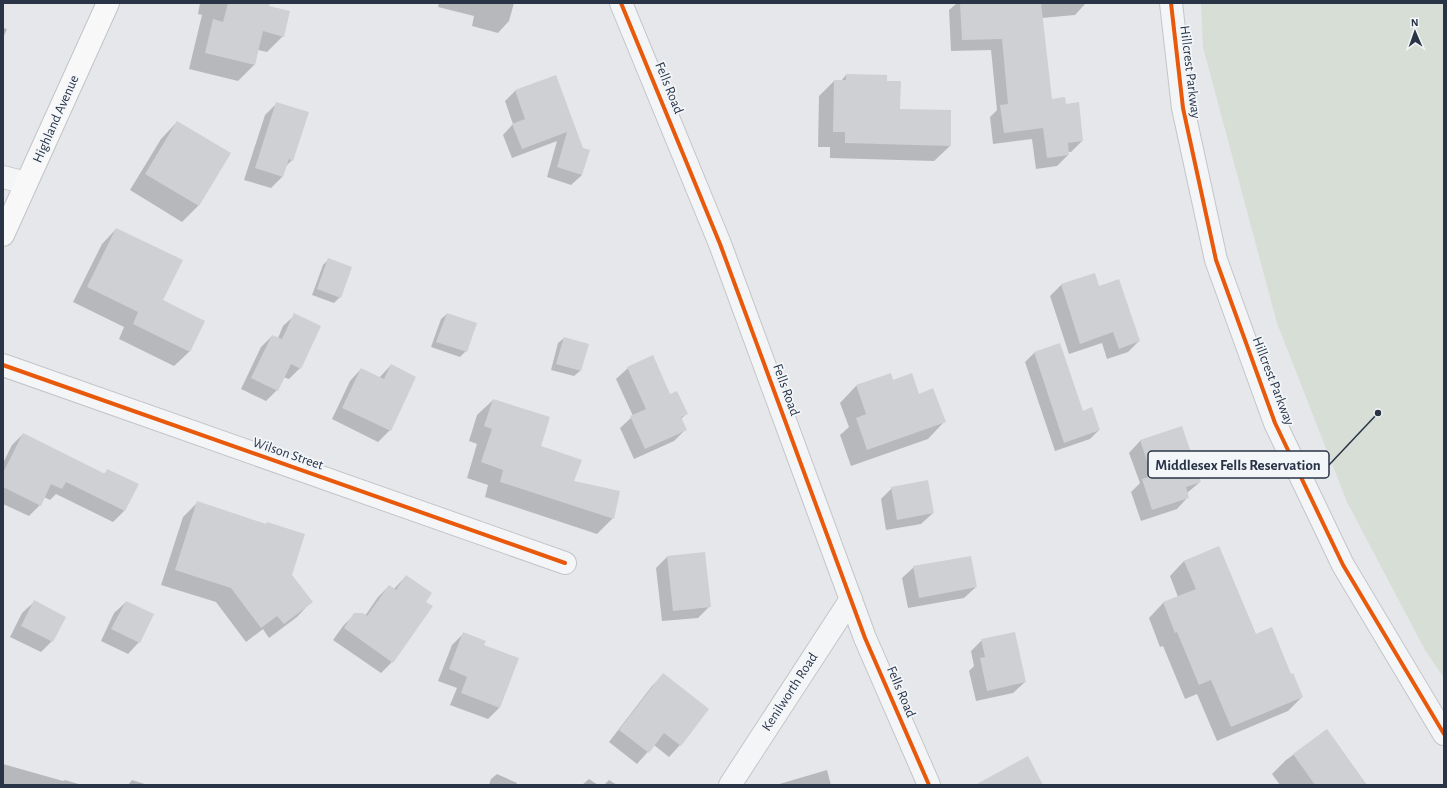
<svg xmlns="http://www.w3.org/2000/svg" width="1447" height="788" font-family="'Alegreya Sans',sans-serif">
<rect width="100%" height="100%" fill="#e5e7ea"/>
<path fill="#d6ded5" d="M 1201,3 L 1444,3 L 1444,678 L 1425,650 L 1347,502 L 1277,323 L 1203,47 Z"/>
<g fill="#0003">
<path d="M 200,3 L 269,3 L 268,7 L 283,36 L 267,52 L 258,50 L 254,65 L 238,81 L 189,69 L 202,15 L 198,14 Z"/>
<path d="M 439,3 L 514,3 L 509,21 L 498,33 L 472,26 L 474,16 L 438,7 Z"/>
<path d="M 957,3 L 1086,3 L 1075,15 L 1042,18 L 1051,100 L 1066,105 L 1082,141 L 1071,152 L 1068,152 L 1068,155 L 1057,166 L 1036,169 L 1032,139 L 993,144 L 990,117 L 997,110 L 991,50 L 951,51 L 949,10 Z"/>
<path d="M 3,28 L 7,29 L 3,38 Z"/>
<path d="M 846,75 L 899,110 L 950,146 L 934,161 L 830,158 L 830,147 L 818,147 L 819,96 L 834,81 L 841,81 Z"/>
<path d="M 555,76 L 582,175 L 571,185 L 547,177 L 557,141 L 512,158 L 503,135 L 513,124 L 505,101 L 515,91 Z"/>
<path d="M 277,103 L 292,160 L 285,167 L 282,177 L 271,188 L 244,180 L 265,115 Z"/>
<path d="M 177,122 L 199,205 L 182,222 L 130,190 L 161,139 Z"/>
<path d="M 116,229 L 162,300 L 204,322 L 189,352 L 174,366 L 119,339 L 124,327 L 73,302 L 102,244 Z"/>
<path d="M 328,260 L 340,297 L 334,303 L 312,295 L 323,265 Z"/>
<path d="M 1094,274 L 1099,287 L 1139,341 L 1128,352 L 1107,359 L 1102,343 L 1069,354 L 1050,296 L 1061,285 Z"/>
<path d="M 447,314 L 466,351 L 460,357 L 431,347 L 441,319 Z"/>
<path d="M 295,315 L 300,368 L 289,379 L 283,377 L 277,390 L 266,401 L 241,389 L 261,347 L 272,336 L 278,338 L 283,326 Z"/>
<path d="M 564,338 L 587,344 L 580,371 L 574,376 L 551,370 L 558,343 Z"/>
<path d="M 1059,344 L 1082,412 L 1099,430 L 1090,439 L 1055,451 L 1025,362 L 1034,353 Z"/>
<path d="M 391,365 L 390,430 L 378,442 L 332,419 L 350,381 L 361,369 L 379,378 Z"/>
<path d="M 628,368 L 670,395 L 686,414 L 681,419 L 685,430 L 674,441 L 634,459 L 620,428 L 633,416 L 616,379 Z"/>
<path d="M 893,381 L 918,395 L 944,422 L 928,439 L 851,466 L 840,435 L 849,427 L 840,403 L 856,386 Z"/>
<path d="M 493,400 L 573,482 L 613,518 L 597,534 L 485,497 L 488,485 L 467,478 L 477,444 L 469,441 L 477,415 Z"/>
<path d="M 1181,427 L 1200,482 L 1187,493 L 1188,497 L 1177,509 L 1141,521 L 1131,492 L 1140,483 L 1129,453 L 1140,441 Z"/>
<path d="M 23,434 L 104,474 L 108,470 L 137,485 L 124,511 L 113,522 L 56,494 L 50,500 L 44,497 L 40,505 L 29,516 L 3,504 L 3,463 L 12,445 Z"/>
<path d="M 892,488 L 933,513 L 921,524 L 886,530 L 881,499 Z"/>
<path d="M 198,502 L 311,602 L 297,617 L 269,638 L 263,629 L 246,642 L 216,602 L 161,585 L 183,517 Z"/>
<path d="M 1219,547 L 1256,635 L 1291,675 L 1302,697 L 1288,711 L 1217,741 L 1197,694 L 1185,699 L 1163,646 L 1160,647 L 1149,618 L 1163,603 L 1178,597 L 1170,576 L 1184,561 Z"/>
<path d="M 704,553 L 710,606 L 698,618 L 662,621 L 656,568 L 667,557 Z"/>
<path d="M 914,567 L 976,587 L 964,598 L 908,608 L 902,578 Z"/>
<path d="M 406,576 L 425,602 L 392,662 L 381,673 L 333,640 L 343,626 L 355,614 L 365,616 L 378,597 L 389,586 L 394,589 Z"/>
<path d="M 34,602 L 52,641 L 41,652 L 10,637 L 22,613 Z"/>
<path d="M 126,602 L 139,642 L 128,654 L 101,641 L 114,613 Z"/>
<path d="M 463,634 L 483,646 L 499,708 L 488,719 L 450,705 L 457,688 L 438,681 L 452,645 Z"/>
<path d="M 982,640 L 1025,682 L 1013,693 L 976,701 L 969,671 L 974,666 L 971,651 Z"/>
<path d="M 663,675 L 680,745 L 669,757 L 654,745 L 637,764 L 609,742 L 652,686 Z"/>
<path d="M 1327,731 L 1363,785 L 1280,785 L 1272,774 L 1286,760 Z"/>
<path d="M 3,764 L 63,781 L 65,780 L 82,785 L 3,785 Z"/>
<path d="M 827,770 L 831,785 L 776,785 Z"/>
<path d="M 497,774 L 517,783 L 516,785 L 489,785 L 491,779 Z"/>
<path d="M 589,779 L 598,785 L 582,785 Z"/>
<path d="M 132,780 L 148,785 L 128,785 Z"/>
<path d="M 609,780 L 617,785 L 604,785 Z"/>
</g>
<g fill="#ced0d3">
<path d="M 228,3 L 270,3 L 269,6 L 290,11 L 284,37 L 263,31 L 255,65 L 205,53 L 213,19 L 223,22 Z"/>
<path d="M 960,3 L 1041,3 L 1052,99 L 1065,97 L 1066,104 L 1079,102 L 1083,141 L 1068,143 L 1069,155 L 1047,158 L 1043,128 L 1004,133 L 1000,105 L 1008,104 L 1002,39 L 962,40 Z"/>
<path d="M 846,74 L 887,75 L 887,81 L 901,81 L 900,109 L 951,110 L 951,146 L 845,143 L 845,132 L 833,132 L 834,80 L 846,80 Z"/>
<path d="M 556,75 L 583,148 L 590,150 L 582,175 L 557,167 L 567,132 L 522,149 L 512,124 L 525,119 L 515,90 Z"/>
<path d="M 276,102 L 309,112 L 293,161 L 289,159 L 283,177 L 255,168 Z"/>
<path d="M 177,121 L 231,153 L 199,206 L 145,174 Z"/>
<path d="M 116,228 L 183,260 L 163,300 L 205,321 L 190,352 L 133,324 L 138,312 L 87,287 Z"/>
<path d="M 328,258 L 352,267 L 341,298 L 317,289 Z"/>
<path d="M 1095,273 L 1099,286 L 1119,279 L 1140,341 L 1119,349 L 1113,332 L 1080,344 L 1061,284 Z"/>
<path d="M 294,313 L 321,326 L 301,369 L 291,364 L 278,391 L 251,378 L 272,335 L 282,339 Z"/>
<path d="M 447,313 L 477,323 L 467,352 L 436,342 Z"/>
<path d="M 564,337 L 589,344 L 581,371 L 556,364 Z"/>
<path d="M 1060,343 L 1083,411 L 1092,407 L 1100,430 L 1064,443 L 1034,352 Z"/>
<path d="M 653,355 L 670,394 L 677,391 L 688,414 L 681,417 L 687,430 L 645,449 L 630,416 L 646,409 L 627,367 Z"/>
<path d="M 391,364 L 416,377 L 391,431 L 342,408 L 361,368 L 384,379 Z"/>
<path d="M 891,373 L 893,380 L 912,373 L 919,394 L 933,388 L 946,422 L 867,450 L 856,418 L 866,414 L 856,385 Z"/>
<path d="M 493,399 L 550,417 L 541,446 L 582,460 L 574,481 L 620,491 L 614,519 L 500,482 L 503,470 L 481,462 L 492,429 L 484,426 Z"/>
<path d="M 1182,426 L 1201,482 L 1186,487 L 1189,498 L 1152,510 L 1142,479 L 1152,476 L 1140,440 Z"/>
<path d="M 23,433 L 105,474 L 107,469 L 139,484 L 125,511 L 66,482 L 62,489 L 51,484 L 41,506 L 3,487 L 3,473 Z"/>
<path d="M 928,480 L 934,513 L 897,520 L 891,487 Z"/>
<path d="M 197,501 L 266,524 L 267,522 L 305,534 L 292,575 L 313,602 L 284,624 L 277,616 L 261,628 L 231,588 L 175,570 Z"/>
<path d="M 1219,546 L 1256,634 L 1272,627 L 1291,674 L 1293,673 L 1303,697 L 1231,727 L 1211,680 L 1199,685 L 1177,632 L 1175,633 L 1163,602 L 1196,589 L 1184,561 Z"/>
<path d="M 705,552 L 711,607 L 673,611 L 667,556 Z"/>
<path d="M 971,556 L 977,587 L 919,598 L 913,566 Z"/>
<path d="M 406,575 L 432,593 L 426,602 L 433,606 L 393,663 L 344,628 L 354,613 L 363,613 L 367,616 L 389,585 L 396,590 Z"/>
<path d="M 34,600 L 66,617 L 53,642 L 21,626 Z"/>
<path d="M 126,601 L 154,614 L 140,643 L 111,629 Z"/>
<path d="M 463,632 L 486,641 L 484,645 L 519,658 L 500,708 L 461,693 L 467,677 L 449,669 Z"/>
<path d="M 1015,632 L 1026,682 L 987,691 L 980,658 L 985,657 L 981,639 Z"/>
<path d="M 663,673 L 709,709 L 681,746 L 664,733 L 649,753 L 619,730 Z"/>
<path d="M 1327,729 L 1367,785 L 1315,785 L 1293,754 Z"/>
<path d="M 1028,756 L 1043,785 L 975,785 Z"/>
</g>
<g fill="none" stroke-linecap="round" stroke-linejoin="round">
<g stroke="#c3c5c8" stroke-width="24">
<g id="minor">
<path d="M 621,3 L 720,244 L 865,638 L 929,785"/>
<path d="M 1171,3 L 1183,108 L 1216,260 L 1275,423 L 1343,565 L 1444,734"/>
<path d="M 3,177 L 26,183"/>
<path d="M 3,365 L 565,563"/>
<path d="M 730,785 L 851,599"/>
</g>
</g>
<g stroke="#c1c4c8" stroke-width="24">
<path id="major" d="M 3,235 L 108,3"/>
</g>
<use href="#minor" stroke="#f4f5f7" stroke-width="22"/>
<use href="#major" stroke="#f8f8f8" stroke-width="22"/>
<g stroke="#f3f6f9" stroke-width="6">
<g id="cycleway">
<path d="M 621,3 L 720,244 L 865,638 L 929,785"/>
<path d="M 1171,3 L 1183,108 L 1216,260 L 1275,423 L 1343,565 L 1444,734"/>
<path d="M 3,365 L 565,563"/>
</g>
</g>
<use href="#cycleway" stroke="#e8590c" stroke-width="4"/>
</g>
<g text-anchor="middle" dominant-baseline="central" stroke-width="3.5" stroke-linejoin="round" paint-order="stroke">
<g font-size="14" fill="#293447" stroke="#f3f6f9">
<text transform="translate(1190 72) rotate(83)">Hillcrest Parkway</text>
<text transform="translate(669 88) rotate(68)">Fells Road</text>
<text transform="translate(56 119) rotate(-66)">Highland Avenue</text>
<text transform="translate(1273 381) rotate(69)">Hillcrest Parkway</text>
<text transform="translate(786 390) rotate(70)">Fells Road</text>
<text transform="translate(288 454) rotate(19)">Wilson Street</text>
<text transform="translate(790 692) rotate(-57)">Kenilworth Road</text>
<text transform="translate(901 692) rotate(67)">Fells Road</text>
</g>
</g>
<path fill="none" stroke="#293447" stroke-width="1.5" d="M1378 413L1329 465"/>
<circle fill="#293447" stroke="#f3f6f9" stroke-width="1.5" cx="1378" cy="413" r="4"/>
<rect fill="#f3f6f9" stroke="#293447" stroke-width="1.5" x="1148" y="451" width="181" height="27" rx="4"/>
<g font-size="15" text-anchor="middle" font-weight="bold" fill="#293447">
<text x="1238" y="470">Middlesex Fells Reservation</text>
</g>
<rect width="1447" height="788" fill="none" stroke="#293447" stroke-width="8"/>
<g transform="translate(1415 32) rotate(358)" stroke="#f3f6f9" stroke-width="3" paint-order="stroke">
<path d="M0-3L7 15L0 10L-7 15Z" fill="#293447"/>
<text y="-6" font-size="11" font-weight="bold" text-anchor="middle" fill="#293447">N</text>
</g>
</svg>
